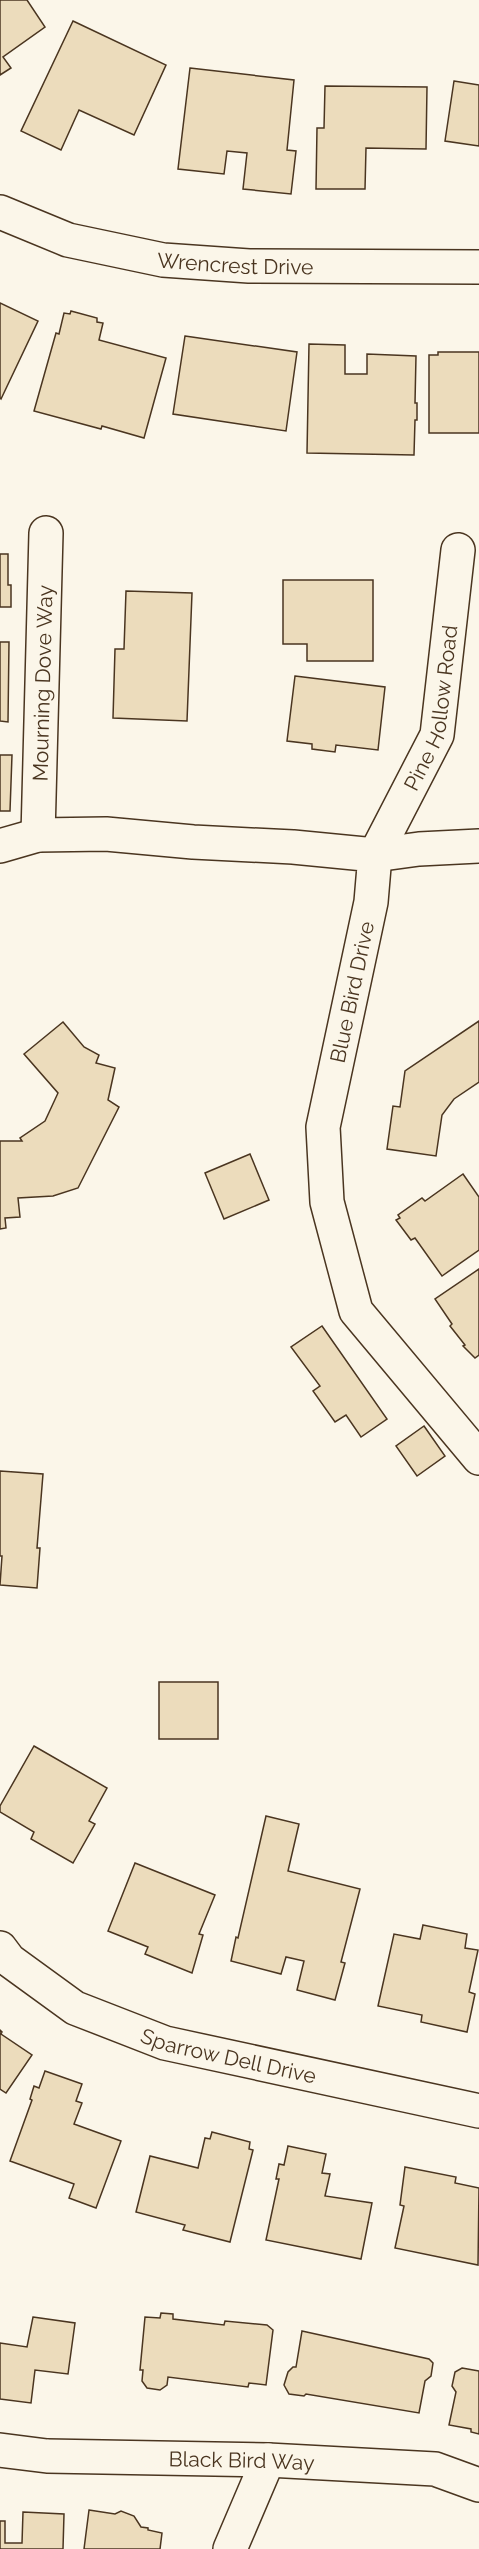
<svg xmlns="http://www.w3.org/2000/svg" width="479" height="2549" font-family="Raleway,sans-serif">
<rect width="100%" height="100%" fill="#fbf6e9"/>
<g fill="#ecdcbc" stroke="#4a3520" stroke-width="1.5">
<path d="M 0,0 L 27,0 L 45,27 L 3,57 L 11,68 L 0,75 Z"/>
<path d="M 73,21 L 166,65 L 134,135 L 79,110 L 61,150 L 21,131 Z"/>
<path d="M 190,68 L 294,80 L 287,150 L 296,151 L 291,194 L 243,189 L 247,153 L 227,151 L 224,174 L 178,169 Z"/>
<path d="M 454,81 L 479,85 L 479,146 L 445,141 Z"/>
<path d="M 325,86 L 427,87 L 426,149 L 366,148 L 365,189 L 316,189 L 317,128 L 324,128 Z"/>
<path d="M 0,303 L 38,321 L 1,399 L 0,398 Z"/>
<path d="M 71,311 L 97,318 L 97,322 L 103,323 L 99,340 L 166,358 L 144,438 L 102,426 L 101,429 L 34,411 L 56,333 L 59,334 L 64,313 L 70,314 Z"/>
<path d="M 185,336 L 297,352 L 286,431 L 173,414 Z"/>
<path d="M 309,344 L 345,345 L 345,374 L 367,374 L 367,354 L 416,356 L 415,403 L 417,403 L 417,420 L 415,420 L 414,455 L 307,453 Z"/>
<path d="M 438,352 L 479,352 L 479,433 L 429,433 L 429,355 L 438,355 Z"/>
<path d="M 0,554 L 8,554 L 8,585 L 11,585 L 11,607 L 0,607 Z"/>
<path d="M 283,580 L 373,580 L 373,661 L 307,661 L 307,644 L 283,644 Z"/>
<path d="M 126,591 L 192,593 L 187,721 L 113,718 L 115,649 L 124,649 Z"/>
<path d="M 0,642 L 9,642 L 8,722 L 0,721 Z"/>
<path d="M 295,676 L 385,687 L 378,750 L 336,745 L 335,752 L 312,749 L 312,744 L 287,741 Z"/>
<path d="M 0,755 L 12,755 L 10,811 L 0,811 Z"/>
<path d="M 479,1021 L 479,1082 L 454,1099 L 442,1115 L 436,1156 L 387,1149 L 393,1106 L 400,1107 L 405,1071 Z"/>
<path d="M 63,1022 L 84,1047 L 99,1055 L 96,1063 L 115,1068 L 108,1100 L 119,1107 L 78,1188 L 53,1196 L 18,1198 L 20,1217 L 5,1218 L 6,1228 L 0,1229 L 0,1141 L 22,1141 L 20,1138 L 45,1121 L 58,1093 L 24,1054 Z"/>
<path d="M 250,1154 L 269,1200 L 224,1219 L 205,1173 Z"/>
<path d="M 463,1174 L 479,1197 L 479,1250 L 442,1276 L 415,1238 L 411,1240 L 396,1220 L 400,1218 L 398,1215 L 422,1198 L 425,1201 Z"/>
<path d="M 479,1269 L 479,1355 L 475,1358 L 463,1346 L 465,1345 L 450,1326 L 452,1324 L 435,1299 Z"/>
<path d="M 322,1326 L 387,1419 L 361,1437 L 346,1415 L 335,1422 L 313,1391 L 320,1386 L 291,1347 Z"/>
<path d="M 424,1426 L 445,1456 L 417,1476 L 396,1446 Z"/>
<path d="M 0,1471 L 43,1474 L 37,1548 L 40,1548 L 37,1588 L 0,1585 L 2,1556 L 0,1556 Z"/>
<rect x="159" y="1682" width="59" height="57"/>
<path d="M 34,1746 L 107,1788 L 89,1821 L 95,1824 L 73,1863 L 31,1839 L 34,1832 L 0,1812 L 0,1806 Z"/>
<path d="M 266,1816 L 299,1824 L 288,1871 L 360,1889 L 341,1962 L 345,1963 L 335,2000 L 297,1990 L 304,1961 L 286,1957 L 281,1974 L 231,1961 L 236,1937 L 238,1938 Z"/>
<path d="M 135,1863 L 215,1895 L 199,1934 L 203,1935 L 192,1973 L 145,1954 L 148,1947 L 108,1931 Z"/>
<path d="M 423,1925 L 467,1934 L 465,1948 L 478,1950 L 469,1992 L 475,1994 L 467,2032 L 421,2022 L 422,2015 L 378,2006 L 394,1934 L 420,1939 Z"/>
<path d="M 0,2030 L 2,2032 L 1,2034 L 32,2055 L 6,2093 L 0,2089 Z"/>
<path d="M 45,2071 L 82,2084 L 76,2101 L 82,2103 L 74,2124 L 121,2141 L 96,2208 L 69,2198 L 74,2184 L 10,2161 L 32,2100 L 30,2099 L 34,2086 L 39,2088 Z"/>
<path d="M 212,2132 L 250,2142 L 249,2149 L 253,2150 L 230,2242 L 183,2230 L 185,2225 L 136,2212 L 150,2156 L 198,2168 L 205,2138 L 210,2139 Z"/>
<path d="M 288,2146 L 326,2154 L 322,2173 L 330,2174 L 325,2196 L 372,2203 L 361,2259 L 266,2240 L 279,2179 L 276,2179 L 279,2164 L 284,2165 Z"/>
<path d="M 405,2167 L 456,2177 L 455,2183 L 479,2188 L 478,2265 L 395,2248 L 404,2206 L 400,2205 Z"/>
<path d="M 161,2313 L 173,2314 L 173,2319 L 224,2325 L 225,2321 L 267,2325 L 273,2330 L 266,2385 L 249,2383 L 248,2387 L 168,2377 L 167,2385 L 160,2390 L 147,2388 L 142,2381 L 143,2370 L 140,2370 L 145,2317 L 160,2318 Z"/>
<path d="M 33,2317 L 75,2323 L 68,2374 L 35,2370 L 31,2403 L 0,2399 L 0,2343 L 27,2347 Z"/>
<path d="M 302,2331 L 429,2359 L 433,2363 L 431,2376 L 425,2381 L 419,2413 L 306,2394 L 304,2396 L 289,2394 L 284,2385 L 288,2372 L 293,2367 L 296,2367 Z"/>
<path d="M 462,2368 L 479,2371 L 479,2434 L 471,2432 L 471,2429 L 449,2425 L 456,2392 L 452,2386 L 455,2372 Z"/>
<path d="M 89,2510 L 115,2514 L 121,2511 L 134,2516 L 141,2527 L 148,2528 L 148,2530 L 162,2533 L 160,2549 L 84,2549 Z"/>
<path d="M 23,2512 L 64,2514 L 63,2549 L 0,2549 L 0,2521 L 5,2521 L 5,2543 L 22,2543 Z"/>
</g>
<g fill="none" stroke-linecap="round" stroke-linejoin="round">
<g stroke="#4a3520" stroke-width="36">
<g id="minor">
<path id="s1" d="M 0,212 L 68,240 L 163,260 L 249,266 L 479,267"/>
<path id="s2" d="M 38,835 L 46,533"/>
<path d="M 0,846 L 38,835 L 106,834 L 193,842 L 293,847 L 375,855 L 371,902 L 323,1127 L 327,1202 L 356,1311 L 479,1458"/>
<path id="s3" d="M 375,855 L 437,735 L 458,550"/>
<path d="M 375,855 L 419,849 L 479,846"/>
<path id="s4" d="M 0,1948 L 9,1960 L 75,2008 L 165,2043 L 479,2111"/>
<path id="s5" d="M 0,2450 L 47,2456 L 268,2460 L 435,2469 L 479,2485"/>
<path d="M 230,2549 L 268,2460"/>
</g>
</g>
<use href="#minor" stroke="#fbf6e9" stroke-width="33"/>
</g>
<g text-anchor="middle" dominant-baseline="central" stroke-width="4.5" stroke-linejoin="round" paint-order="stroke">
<g font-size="21" fill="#4a3520" stroke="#fbf6e9">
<text stroke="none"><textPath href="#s1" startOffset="243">Wrencrest Drive</textPath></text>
<text stroke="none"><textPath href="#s2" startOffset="152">Mourning Dove Way</textPath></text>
<text stroke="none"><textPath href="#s3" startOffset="160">Pine Hollow Road</textPath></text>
<text transform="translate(352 992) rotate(-78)">Blue Bird Drive</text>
<text stroke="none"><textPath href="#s4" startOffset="258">Sparrow Dell Drive</textPath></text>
<text stroke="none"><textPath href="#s5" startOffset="242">Black Bird Way</textPath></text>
</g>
</g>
</svg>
